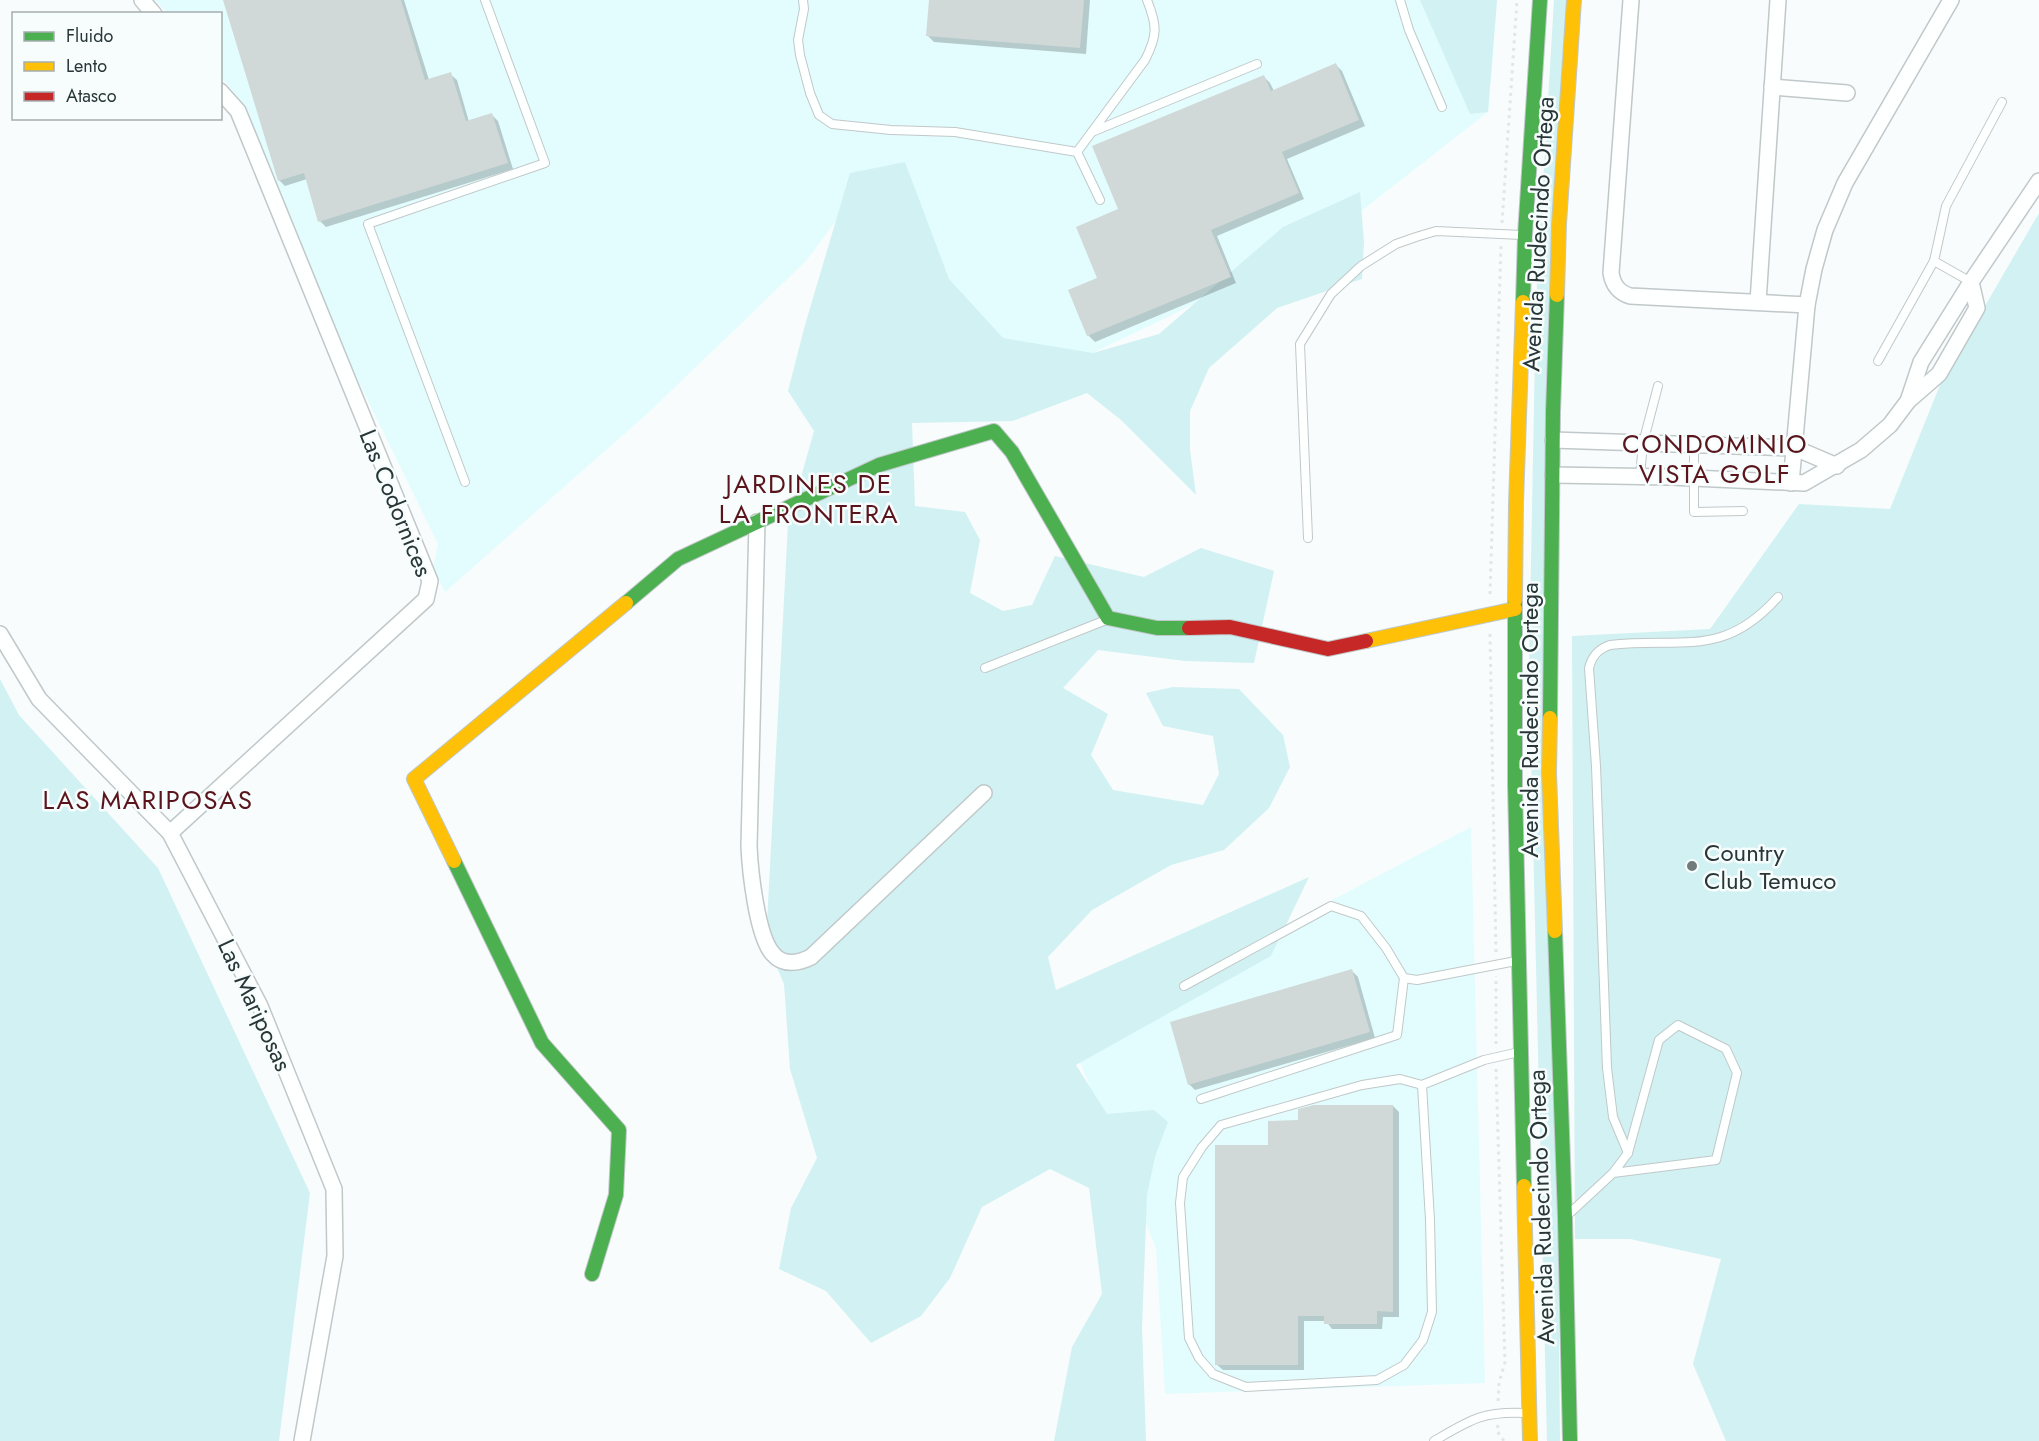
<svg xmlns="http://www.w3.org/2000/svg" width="2039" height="1441" font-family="Jost,sans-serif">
<rect width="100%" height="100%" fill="#f8fcfc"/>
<g fill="#e3fdfe">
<path d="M 155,0 L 1497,0 L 1488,112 L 1337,230 L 1172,315 L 1061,368 L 1005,401 L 841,214 L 806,261 L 649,412 L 445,592 L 433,568 L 438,544 L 329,321 L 246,107 L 221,77 L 220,14 L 167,13 Z"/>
<path d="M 1471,827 L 1485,1383 L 1165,1394 L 1156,1248 L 1070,1038 Z"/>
</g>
<g fill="#d2f1f3">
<path d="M 1420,0 L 1497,0 L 1488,112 L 1470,114 Z"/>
<path d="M 1554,0 L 1568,0 L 1549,301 L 1560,1441 L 1547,1441 L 1529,664 L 1536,301 Z"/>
<path d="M 905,162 L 949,279 L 1003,338 L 1093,353 L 1159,334 L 1283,227 L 1360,192 L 1364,242 L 1362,279 L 1277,308 L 1209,368 L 1190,411 L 1190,450 L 1196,495 L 1121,420 L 1087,393 L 1013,421 L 912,423 L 915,506 L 965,512 L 980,540 L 970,593 L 1003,611 L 1032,605 L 1055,556 L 1144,577 L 1201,548 L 1274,571 L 1254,663 L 1185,661 L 1098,650 L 1063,688 L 1108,714 L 1091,755 L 1113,790 L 1203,805 L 1219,774 L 1213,736 L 1163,726 L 1146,693 L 1173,687 L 1239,689 L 1283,735 L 1290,767 L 1269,808 L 1224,850 L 1171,865 L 1092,910 L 1048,957 L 1056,990 L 1309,877 L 1271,956 L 1076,1065 L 1107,1114 L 1154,1110 L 1168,1122 L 1155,1157 L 1147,1195 L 1142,1328 L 1146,1441 L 1054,1441 L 1072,1347 L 1102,1294 L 1089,1188 L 1050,1169 L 982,1207 L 950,1278 L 921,1316 L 871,1343 L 826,1291 L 779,1269 L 791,1208 L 817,1158 L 790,1069 L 784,984 L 766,942 L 788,523 L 814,431 L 788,391 L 805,325 L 850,173 Z"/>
<path d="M 2039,213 L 2039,1441 L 1726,1441 L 1693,1364 L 1721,1259 L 1630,1239 L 1575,1239 L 1572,636 L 1710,629 L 1799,504 L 1890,509 L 1942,380 Z"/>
<path d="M 0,679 L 19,715 L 158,868 L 310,1193 L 279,1441 L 0,1441 Z"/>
</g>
<g fill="#0003">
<path d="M 224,0 L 404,0 L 429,80 L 450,74 L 457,80 L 469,122 L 492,115 L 498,121 L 513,169 L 326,227 L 320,221 L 307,179 L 285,186 L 279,180 Z"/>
<path d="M 930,0 L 1090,0 L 1086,54 L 934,42 L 928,36 Z"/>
<path d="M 1336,65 L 1342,71 L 1365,126 L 1287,159 L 1304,199 L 1217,236 L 1236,283 L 1095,342 L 1088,335 L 1099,279 L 1120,210 L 1264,77 L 1270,83 L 1274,91 Z"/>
<path d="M 1352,971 L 1358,977 L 1375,1038 L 1195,1090 L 1189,1084 Z"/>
<path d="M 1393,1106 L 1399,1112 L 1399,1317 L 1383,1317 L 1382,1329 L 1332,1329 L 1326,1321 L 1304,1321 L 1304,1370 L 1223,1370 L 1216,1364 L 1269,1146 L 1300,1122 Z"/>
</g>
<g fill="#d0d8d8">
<path d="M 223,0 L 401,0 L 425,80 L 451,72 L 466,121 L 492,113 L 508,163 L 318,222 L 304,173 L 278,181 Z"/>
<path d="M 929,0 L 1084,0 L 1080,48 L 926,36 Z"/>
<path d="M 1336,63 L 1359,120 L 1282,152 L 1299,193 L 1211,230 L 1231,277 L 1087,336 L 1068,290 L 1097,278 L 1076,227 L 1118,209 L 1092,146 L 1264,75 L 1271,91 Z"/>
<path d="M 1352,969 L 1370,1032 L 1188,1085 L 1170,1022 Z"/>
<path d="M 1314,1105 L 1393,1105 L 1393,1312 L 1377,1311 L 1377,1324 L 1324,1324 L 1324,1316 L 1298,1316 L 1298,1365 L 1215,1365 L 1215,1145 L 1268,1145 L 1268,1121 L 1298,1120 L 1298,1109 Z"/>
</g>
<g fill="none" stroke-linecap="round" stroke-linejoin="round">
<g stroke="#c0c8c9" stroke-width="10">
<g id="lane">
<path d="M 803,0 L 804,9 L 798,40 L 800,55 L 810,93 L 819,115 L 832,124 L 891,130 L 955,132 L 1077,152 L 1100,200"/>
<path d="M 1400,0 L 1409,30 L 1442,107"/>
<path d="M 1092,132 L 1257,64"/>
<path d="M 1077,152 L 1145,60 C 1158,35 1157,25 1147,0"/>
<path d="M 1934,261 L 1946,206 L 2002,102"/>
<path d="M 1878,361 L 1934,261 L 1971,282"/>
<path d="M 1694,445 L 1694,512 L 1743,511"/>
<path d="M 1640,476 L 1643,443 L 1658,386"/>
<path d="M 465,482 L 368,224 L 545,163 L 485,0"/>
<path d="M 1308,538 L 1300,344 L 1331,294 L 1361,266 L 1396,244 L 1416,237 L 1436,231 L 1522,235"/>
<path d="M 985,668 L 1106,620"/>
<path d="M 1184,986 L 1331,906 L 1361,916 L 1386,948 L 1404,978 L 1417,980 L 1516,961"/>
<path d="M 1422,1085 L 1430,1220 L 1432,1312 L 1423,1340 L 1404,1365 L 1377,1380 L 1246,1387 L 1213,1374 L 1199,1358 L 1189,1338 L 1180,1203 L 1183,1177 L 1202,1147 L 1221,1125 L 1362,1085 L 1400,1079 L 1422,1085 L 1484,1060 L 1519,1052"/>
<path d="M 1201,1099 L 1397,1035 L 1404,978"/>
<path d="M 1628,1153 L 1613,1117 L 1607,1068 L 1596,766 L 1589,668 C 1592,656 1598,649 1610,645 C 1682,637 1723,659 1778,597"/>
<path d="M 1571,1212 L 1613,1173 L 1628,1153 L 1659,1040 L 1678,1025 L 1726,1049 L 1737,1073 L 1716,1160 L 1613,1173"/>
<path d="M 1434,1441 C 1470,1420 1482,1411 1525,1413"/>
</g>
</g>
<g stroke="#c0c8c9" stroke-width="18">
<g id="street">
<path d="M 142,0 L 154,14"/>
<path d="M 1631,0 L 1611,273 C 1613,285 1618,292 1630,296 L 1807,305"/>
<path d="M 1772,87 L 1847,93"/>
<path d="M 1758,302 L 1778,0"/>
<path d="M 1908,401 L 1921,362 L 1971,282 L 2039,181"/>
<path d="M 1553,440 L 1795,448 L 1837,466"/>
<path d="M 1553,475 L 1671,477 L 1804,483 L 1861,450 L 1890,425 L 1908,401 L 1939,374 L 1977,308 L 1971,282"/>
<path d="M 1791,483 L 1807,305 L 1814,269 L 1825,230 L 1845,183 L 1951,0"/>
<path d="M 757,522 L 749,846 C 750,870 757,937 773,954 C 783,966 799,963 811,957 L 984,793"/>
<path d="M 0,634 L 39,699 L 170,833 L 260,1006 L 334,1189 L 335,1256 L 302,1441"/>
<path d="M 170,833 L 426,599 L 430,581 L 238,111 L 220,91"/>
</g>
</g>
<g stroke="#c0c8c9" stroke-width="16">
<g id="fast">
<path d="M 1523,302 L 1525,235 L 1540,0"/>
<path d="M 1515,600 L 1515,785 L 1524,1186"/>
<path d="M 626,603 L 678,559 L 879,465 L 994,431 L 1012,452 L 1108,618 L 1157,628 L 1189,628"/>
<path d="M 1550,718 L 1553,412 L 1557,295"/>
<path d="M 454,861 L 542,1043 L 619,1130 L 616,1195 L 592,1274"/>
<path d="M 1555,931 L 1565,1218 L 1570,1441"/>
</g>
</g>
<g stroke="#c0c8c9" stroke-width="16">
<g id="slow">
<path d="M 1557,295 L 1559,224 L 1574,0"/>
<path d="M 1515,600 L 1516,503 L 1523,302"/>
<path d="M 1366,641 L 1515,609"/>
<path d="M 1550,718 L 1549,773 L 1555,931"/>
<path d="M 454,861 L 414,779 L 626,603"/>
<path d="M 1524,1186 L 1530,1441"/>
</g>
</g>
<g stroke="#c0c8c9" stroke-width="16">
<path id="jam" d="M 1189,628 L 1230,627 L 1328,649 L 1366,641"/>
</g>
<g stroke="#e4e6e6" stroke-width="3" stroke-dasharray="3 4.5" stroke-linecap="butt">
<path d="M 1502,223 L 1517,0"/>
<path d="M 1490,594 L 1501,244"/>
<path d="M 1490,634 L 1496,954"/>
<path d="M 1496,1044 L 1496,976"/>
<path d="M 1496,1069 L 1505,1362 L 1499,1383 L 1498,1403"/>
<path d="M 1498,1425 L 1497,1431 L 1504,1441"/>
</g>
<use href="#lane" stroke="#feffff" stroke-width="8"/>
<use href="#street" stroke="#feffff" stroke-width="15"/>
<use href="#fast" stroke="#4caf50" stroke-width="14"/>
<use href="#slow" stroke="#ffc107" stroke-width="14"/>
<use href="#jam" stroke="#c62828" stroke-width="14"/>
</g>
<circle fill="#717b7c" stroke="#f7fdfd" stroke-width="2" cx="1692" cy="866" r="6"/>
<g text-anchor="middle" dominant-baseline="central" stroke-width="5" stroke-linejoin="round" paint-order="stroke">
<g font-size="24" fill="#293637" stroke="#f7fdfd">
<text transform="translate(1538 234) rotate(-87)">Avenida Rudecindo Ortega</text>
<text transform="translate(396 503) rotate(68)">Las Codornices</text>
<text transform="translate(1529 720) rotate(-90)">Avenida Rudecindo Ortega</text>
<text transform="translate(255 1005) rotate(65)">Las Mariposas</text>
<text transform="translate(1541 1207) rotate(-92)">Avenida Rudecindo Ortega</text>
</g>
<g font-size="24" fill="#293637" stroke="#f7fdfd" text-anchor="start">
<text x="1704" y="852">Country<tspan x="1704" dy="28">Club Temuco</tspan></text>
</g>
<g font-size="26" letter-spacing="1.5" fill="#5a151c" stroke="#f7fdfd">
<text x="1715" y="444">CONDOMINIO<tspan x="1715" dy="30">VISTA GOLF</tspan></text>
<text x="809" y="484">JARDINES DE<tspan x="809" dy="30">LA FRONTERA</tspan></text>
<text x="148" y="800">LAS MARIPOSAS</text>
</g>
</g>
<rect x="12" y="12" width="210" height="108" fill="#f7fdfd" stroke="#a5adae" stroke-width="1.5"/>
<rect x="24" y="32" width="30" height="9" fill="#4caf50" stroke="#a5adae" stroke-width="1.5"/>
<text x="66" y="42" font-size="18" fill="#293637">Fluido</text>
<rect x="24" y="62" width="30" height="9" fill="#ffc107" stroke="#a5adae" stroke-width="1.5"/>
<text x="66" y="72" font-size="18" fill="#293637">Lento</text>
<rect x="24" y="92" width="30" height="9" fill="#c62828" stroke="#a5adae" stroke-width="1.5"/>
<text x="66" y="102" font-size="18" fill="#293637">Atasco</text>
</svg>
